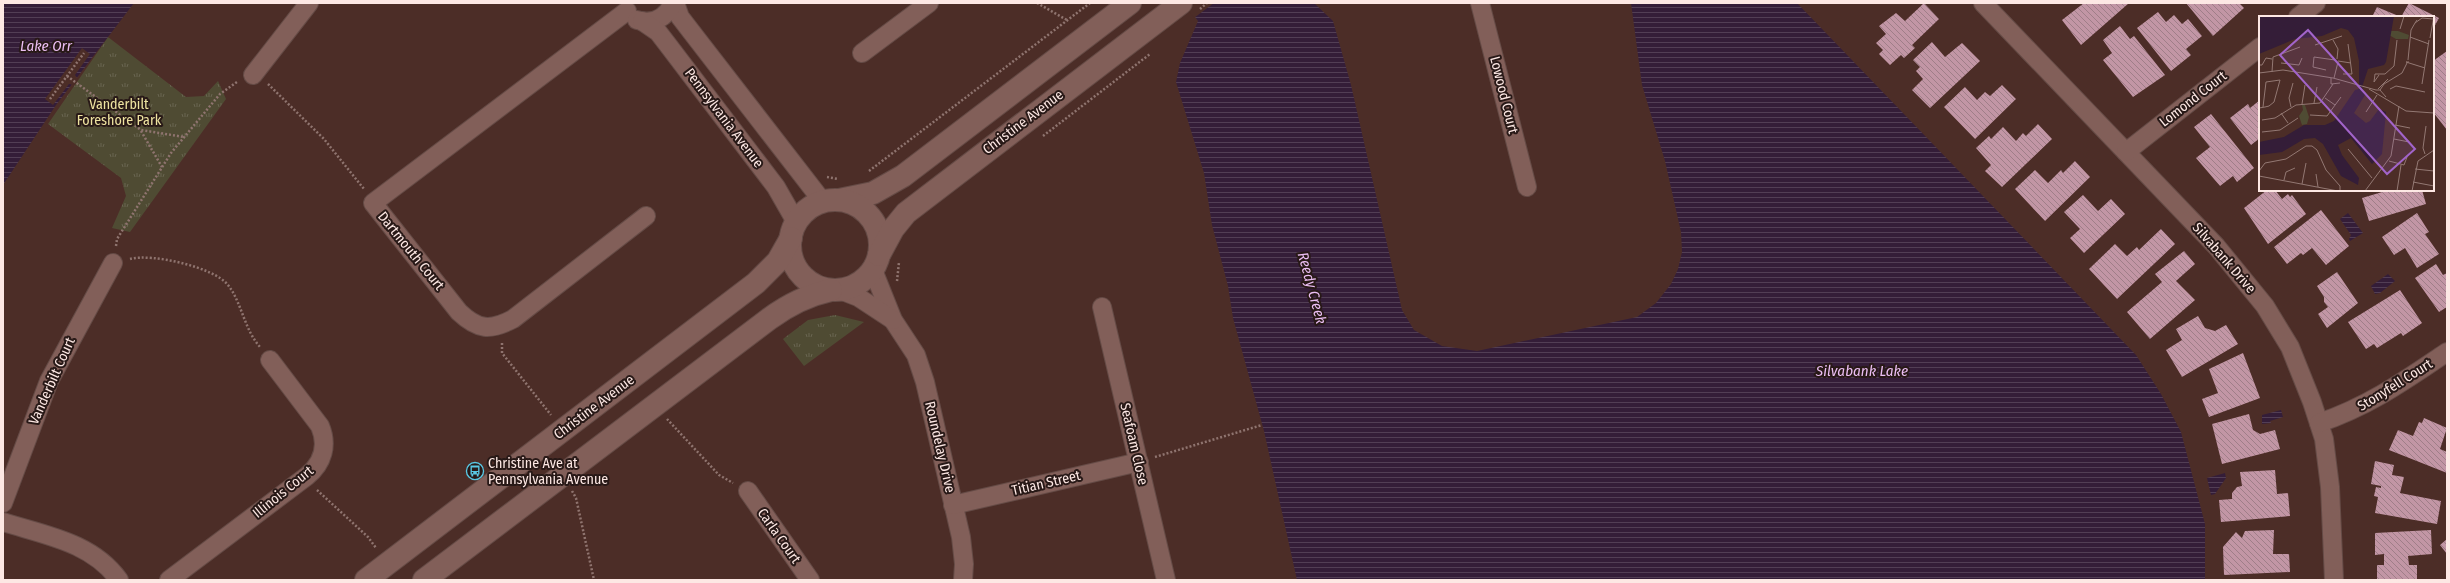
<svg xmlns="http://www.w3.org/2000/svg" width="2450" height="583" font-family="'Fira Sans Condensed',sans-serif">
<defs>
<pattern id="park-tufts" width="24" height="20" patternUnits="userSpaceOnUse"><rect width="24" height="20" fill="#4f4b33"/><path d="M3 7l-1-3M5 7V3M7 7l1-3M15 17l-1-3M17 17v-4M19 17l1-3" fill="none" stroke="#696550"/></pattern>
<pattern id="water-rules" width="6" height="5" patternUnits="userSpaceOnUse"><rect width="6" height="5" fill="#341d38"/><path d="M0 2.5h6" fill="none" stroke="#523e55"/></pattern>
<pattern id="building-back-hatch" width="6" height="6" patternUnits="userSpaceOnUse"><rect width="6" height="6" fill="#c296a5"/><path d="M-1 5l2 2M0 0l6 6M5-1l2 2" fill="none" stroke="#9f7e88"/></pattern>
</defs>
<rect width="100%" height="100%" fill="#4c2d27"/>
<g fill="url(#park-tufts)">
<path d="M 108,37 L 186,97 L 204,96 L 218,81 L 226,99 L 130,232 L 112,228 L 126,196 L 121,178 L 48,124 Z"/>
<path d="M 835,315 L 864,322 L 804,366 L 783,339 L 808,320 Z"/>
</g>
<g fill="url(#water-rules)">
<path d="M 3,3 L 134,3 L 56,105 L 3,185 Z"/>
<path d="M 1185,3 L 1314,3 L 1333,21 L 1351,85 L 1402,310 L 1414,330 L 1442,346 L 1477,351 L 1637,317 L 1656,303 L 1671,284 L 1678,269 L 1682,252 L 1681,232 L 1665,161 L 1642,85 L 1631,3 L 1797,3 L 2136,355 L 2161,394 L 2181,432 L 2205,524 L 2205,580 L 1297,580 L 1264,431 L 1233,318 L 1228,286 L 1212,225 L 1204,173 L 1176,82 L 1180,63 L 1198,21 Z"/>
<path d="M 2348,213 L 2363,233 L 2350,241 L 2349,239 L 2351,235 L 2340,219 Z"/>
<path d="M 2388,274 L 2395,281 L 2380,293 L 2375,294 L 2371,286 Z"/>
<path d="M 2281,410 L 2283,417 L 2270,421 L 2271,423 L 2262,424 L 2262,415 Z"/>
<path d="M 2225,473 L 2226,478 L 2215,494 L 2211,495 L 2207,478 Z"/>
</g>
<g fill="#4c2d27">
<path d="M 1183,3 L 1214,3 L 1194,18 Z"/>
<path d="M 82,48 L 90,54 L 75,75 L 78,79 L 73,85 L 69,84 L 53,105 L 45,99 Z"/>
</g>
<g fill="url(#building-back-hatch)">
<path d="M 1924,3 L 1939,19 L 1912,45 L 1915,48 L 1904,58 L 1901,55 L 1890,65 L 1879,54 L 1883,50 L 1876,43 L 1886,34 L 1879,26 L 1896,13 L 1905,21 Z"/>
<path d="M 2084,3 L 2129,3 L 2081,45 L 2062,20 Z"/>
<path d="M 2186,3 L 2239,3 L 2244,8 L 2213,36 Z"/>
<path d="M 2409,3 L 2439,18 L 2433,29 L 2433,17 L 2372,17 L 2377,7 L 2401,17 Z"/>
<path d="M 2158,12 L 2166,22 L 2174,15 L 2182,24 L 2188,19 L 2202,36 L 2186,49 L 2191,55 L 2171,71 L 2137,28 Z"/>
<path d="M 2120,26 L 2130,39 L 2134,36 L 2165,75 L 2133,97 L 2103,60 L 2112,53 L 2103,40 Z"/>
<path d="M 1932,42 L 1945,57 L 1962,43 L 1980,61 L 1930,108 L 1912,90 L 1923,79 L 1916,71 L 1920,67 L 1913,60 Z"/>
<path d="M 2447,51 L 2446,78 L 2447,130 L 2433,112 L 2433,61 Z"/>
<path d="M 2002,85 L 2016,99 L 1975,139 L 1944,107 L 1965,87 L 1977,100 L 1985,92 L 1990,96 Z"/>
<path d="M 2260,100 L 2260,138 L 2251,145 L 2230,118 L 2248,104 L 2250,108 Z"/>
<path d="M 2211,114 L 2254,168 L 2237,182 L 2233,176 L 2220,186 L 2196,158 L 2210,147 L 2194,127 Z"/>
<path d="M 2038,124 L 2052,139 L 2002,187 L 1985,171 L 1991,165 L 1976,148 L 1989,136 L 1991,139 L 2003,127 L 2016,141 L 2023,133 L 2026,136 Z"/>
<path d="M 2075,161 L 2090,177 L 2045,221 L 2015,189 L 2035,170 L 2048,183 L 2061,170 L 2063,173 Z"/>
<path d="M 2267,190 L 2275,190 L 2282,199 L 2288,194 L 2290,197 L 2292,195 L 2306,214 L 2268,244 L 2244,208 Z"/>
<path d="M 2389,190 L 2422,190 L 2426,204 L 2369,221 L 2362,198 Z"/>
<path d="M 2083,195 L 2098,211 L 2111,199 L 2125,214 L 2084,253 L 2070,238 L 2080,229 L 2064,212 Z"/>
<path d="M 2321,210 L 2349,246 L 2326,265 L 2312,248 L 2303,255 L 2301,253 L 2287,264 L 2274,247 Z"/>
<path d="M 2417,213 L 2429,232 L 2425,234 L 2439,254 L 2417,268 L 2405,248 L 2394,255 L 2382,237 Z"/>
<path d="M 2161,229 L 2175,244 L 2117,299 L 2089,269 L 2115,244 L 2127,256 L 2137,247 L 2139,250 Z"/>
<path d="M 2184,251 L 2195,264 L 2176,281 L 2195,300 L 2150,339 L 2127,312 L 2162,282 L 2155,274 Z"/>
<path d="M 2436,264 L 2443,275 L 2447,273 L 2447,307 L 2439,312 L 2415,278 Z"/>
<path d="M 2337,272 L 2358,303 L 2327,328 L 2318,314 L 2328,307 L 2324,302 L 2324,297 L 2317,286 Z"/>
<path d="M 2400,290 L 2422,323 L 2403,336 L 2401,333 L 2377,348 L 2374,344 L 2366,349 L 2348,322 Z"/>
<path d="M 2198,316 L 2205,328 L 2215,331 L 2226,325 L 2238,344 L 2182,377 L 2166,350 L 2182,340 L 2176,329 Z"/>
<path d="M 2243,353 L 2260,398 L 2209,417 L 2202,399 L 2218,393 L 2209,369 Z"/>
<path d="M 2249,414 L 2253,430 L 2260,434 L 2275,430 L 2280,449 L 2222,464 L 2212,424 Z"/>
<path d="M 2424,418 L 2447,428 L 2440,449 L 2447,452 L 2447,473 L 2389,450 L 2398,430 L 2413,436 L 2419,422 L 2422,423 Z"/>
<path d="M 2375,461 L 2394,465 L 2392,475 L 2404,477 L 2400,493 L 2441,501 L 2437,524 L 2375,513 L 2378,497 L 2374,496 L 2376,487 L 2381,488 L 2381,486 L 2371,484 Z"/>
<path d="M 2275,470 L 2277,494 L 2288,493 L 2290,516 L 2221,522 L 2219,500 L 2232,499 L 2232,493 L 2237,487 L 2242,486 L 2240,472 Z"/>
<path d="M 2274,530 L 2273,554 L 2289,554 L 2290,572 L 2224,575 L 2223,547 L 2236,532 L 2242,538 L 2245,531 Z"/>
<path d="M 2431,530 L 2432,554 L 2408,556 L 2409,565 L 2417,565 L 2417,580 L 2377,580 L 2377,565 L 2384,565 L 2384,554 L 2375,555 L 2375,533 Z"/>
<path d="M 2447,539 L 2447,554 L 2440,545 Z"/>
</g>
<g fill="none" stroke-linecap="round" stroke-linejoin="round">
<g stroke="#654b46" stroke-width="20">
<g id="minor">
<path d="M 675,3 L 680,17 L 690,30 L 823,202"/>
<path d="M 1480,3 L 1527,187"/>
<path d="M 1983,3 L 2216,246 L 2265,306 L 2290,347 L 2312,402 L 2324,439 L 2330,487 L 2334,580"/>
<path d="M 627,11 L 373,203 L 459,312 C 478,330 490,331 513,319 L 646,216"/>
<path d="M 2298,17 L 2316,3"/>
<path d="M 637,20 C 653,25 666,18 673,3"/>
<path d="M 642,21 L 658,32 L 668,45 L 776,187 L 796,222"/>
<path d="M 862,53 L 929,3"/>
<path d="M 253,75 L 309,3"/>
<path d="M 2126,152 L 2260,47"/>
<path d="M 873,270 L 893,320 L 916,355 L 925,382 L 961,537 L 964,564 L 963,580"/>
<path d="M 840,290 L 858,297 L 893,320"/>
<path d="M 1102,307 L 1166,580"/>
<path d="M 2319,423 C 2369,406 2404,381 2447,352"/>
<path d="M 748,491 L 810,580"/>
<path d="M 3,503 L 49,381 L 113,263"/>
<path d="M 953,505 L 1139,462"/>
<path d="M 3,522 C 44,535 92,542 119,580"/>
<path d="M 169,580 L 307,476 C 323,463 328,445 320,426 L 270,360"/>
</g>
</g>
<g stroke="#654b46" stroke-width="24">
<g id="secondary">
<path d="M 839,200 L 873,193 L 903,176 L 1130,3"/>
<circle cx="835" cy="245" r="45"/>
<path d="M 879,255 L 893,229 L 906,213 L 1181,3"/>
<path d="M 366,580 L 756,283 L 778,261 L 791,238"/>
<path d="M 424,580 L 769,319 C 788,305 808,295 831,290"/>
</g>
</g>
<g stroke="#8f746f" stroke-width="2.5" stroke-dasharray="2 2" stroke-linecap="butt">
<path d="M 1037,3 L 1067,20"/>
<path d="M 1200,9 L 1207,3"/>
<path d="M 67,76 L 141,130 L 184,137"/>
<path d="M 268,84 L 324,139 L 364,189"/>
<path d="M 50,99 L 84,53"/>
<path d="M 141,131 L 162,167"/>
<path d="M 1043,136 L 1150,54"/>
<path d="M 869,171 L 1090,3"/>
<path d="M 827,177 L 838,179"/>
<path d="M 116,246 L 117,239 L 171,153 L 220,94 L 237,82"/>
<path d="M 130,259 C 151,253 214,267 228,285 C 242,303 244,329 260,347"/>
<path d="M 897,281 L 899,262"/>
<path d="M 502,343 L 502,353 L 551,415"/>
<path d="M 667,419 L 719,475 L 733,483"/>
<path d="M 1155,457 L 1262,425"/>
<path d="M 317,490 L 368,537 L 376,548"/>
<path d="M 572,491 L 576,498 L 594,580"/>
</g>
<use href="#minor" stroke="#825f59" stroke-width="18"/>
<use href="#secondary" stroke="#825f59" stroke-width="22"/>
</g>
<defs>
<g id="bus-ring" transform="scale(0.9)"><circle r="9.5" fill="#281917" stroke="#59c8e4" stroke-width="1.5"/><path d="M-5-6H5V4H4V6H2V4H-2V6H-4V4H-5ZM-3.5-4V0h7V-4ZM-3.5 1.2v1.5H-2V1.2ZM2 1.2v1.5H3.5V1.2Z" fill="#59c8e4"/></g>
</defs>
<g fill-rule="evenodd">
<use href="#bus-ring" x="475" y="471"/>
</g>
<g text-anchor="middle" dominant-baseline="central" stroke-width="4" stroke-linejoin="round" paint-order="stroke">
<g font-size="14" fill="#fde8e4" stroke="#281917">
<text transform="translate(1504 95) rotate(76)">Lowood Court</text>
<text transform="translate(2193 99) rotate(-38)">Lomond Court</text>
<text transform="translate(724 118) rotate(53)">Pennsylvania Avenue</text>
<text transform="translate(1023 122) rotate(-37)">Christine Avenue</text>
<text transform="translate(411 251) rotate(51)">Dartmouth Court</text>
<text transform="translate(2224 258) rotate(49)">Silvabank Drive</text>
<text transform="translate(52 381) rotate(-66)">Vanderbilt Court</text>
<text transform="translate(2395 385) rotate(-32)">Stonyfell Court</text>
<text transform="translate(594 407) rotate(-37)">Christine Avenue</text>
<text transform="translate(1134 444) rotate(77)">Seafoam Close</text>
<text transform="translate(940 447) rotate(77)">Roundelay Drive</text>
<text transform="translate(1046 483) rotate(-13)">Titian Street</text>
<text transform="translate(283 492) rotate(-39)">Illinois Court</text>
<text transform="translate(779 536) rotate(55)">Carla Court</text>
</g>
<g font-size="14" fill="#eee3a0" stroke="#281917">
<text x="119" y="104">Vanderbilt<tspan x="119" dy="16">Foreshore Park</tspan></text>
</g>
<g font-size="14" fill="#fde8e4" stroke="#281917" text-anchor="start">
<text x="488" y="463">Christine Ave at<tspan x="488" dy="16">Pennsylvania Avenue</tspan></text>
</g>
<g font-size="15" font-style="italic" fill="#ebbef3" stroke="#281917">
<text x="46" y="46">Lake Orr</text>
<text transform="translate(1312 288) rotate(75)">Reedy Creek</text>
<text x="1862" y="371">Silvabank Lake</text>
</g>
</g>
<g transform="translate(2259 16)">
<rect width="175" height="175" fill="#4c2d27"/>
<path d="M 131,15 L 139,15 L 150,19 L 149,23 L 137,23 L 130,19 ZM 43,89 L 46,89 L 50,101 L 48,108 L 43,109 L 40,100 L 44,94 Z" fill="#4f4b33"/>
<path d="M 0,0 L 135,0 L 127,46 L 125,49 L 109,53 L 103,71 L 106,79 L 95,97 L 107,107 L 111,105 L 120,93 L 127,96 L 123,138 L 113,148 L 92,122 L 79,129 L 83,139 L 100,162 L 99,169 L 82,160 L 64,128 L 56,122 L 45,123 L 23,136 L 0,139 L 0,126 L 25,121 L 45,109 L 66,109 L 75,105 L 96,74 L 100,73 L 100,45 L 95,22 L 89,14 L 82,12 L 63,20 L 36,23 L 0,38 Z" fill="#341d38"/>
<path fill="none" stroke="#937873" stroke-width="1" d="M 158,4 L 156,7 L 163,2 L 174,3M 141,13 L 145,0M 151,21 L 170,28M 171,22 L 175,0M 74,24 L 79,33 L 78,43M 56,29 L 83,20M 149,44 L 152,14 L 156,7M 79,45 L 92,47M 150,46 L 147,46 L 166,52M 22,47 L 40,49 L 43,42M 0,49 L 3,49 L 7,42 L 13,43M 67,54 L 54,51 L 55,41 L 76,44M 13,56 L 14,41 L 41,31M 0,57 L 24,54 L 74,62 L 117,74M 84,58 L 93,58 L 89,28M 120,59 L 115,66 L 116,58 L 126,58 L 135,50 L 138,24M 72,62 L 72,68 L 81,67M 75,62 L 79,46M 163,68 L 170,24M 110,73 L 147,95 L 175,97M 119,73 L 129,63M 131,73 L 137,70 L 166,76M 117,74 L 121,74 L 127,81M 121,74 L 125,68 L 143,57 L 148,47M 66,82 L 76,89M 55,87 L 58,71M 43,88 L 46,69M 32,91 L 30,82 L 34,67M 0,92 L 6,91 L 10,90 L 15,86 L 21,64 L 7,66 L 4,91M 107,96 L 118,79M 22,97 L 29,107M 175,97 L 175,75M 51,99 L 68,100 L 82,81M 3,104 L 16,102 L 37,89 L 61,87 L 74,68M 136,109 L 151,112M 3,116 L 21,114 L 39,102M 135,123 L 150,126M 89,133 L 113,162M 166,138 L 164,132 L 167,110M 130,145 L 145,149 L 148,141M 156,153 L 175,155M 0,155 L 6,147 L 27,143 L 47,130 L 53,130 L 58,134 L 67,154 L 81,170 L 81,175M 57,158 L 59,171M 0,160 L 79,175M 25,164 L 27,156 L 36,152M 154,166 L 175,170M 43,168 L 47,147M 106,175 L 132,140 L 140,90M 138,175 L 142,149M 153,175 L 159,145 L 175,134"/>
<path fill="#a264ca" fill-opacity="0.15" stroke="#a264ca" stroke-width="2" d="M 49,14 L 156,133 L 128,158 L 21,39 Z"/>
<rect width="175" height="175" fill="none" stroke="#fde8e4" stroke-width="2"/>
</g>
<rect width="2450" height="583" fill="none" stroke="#fde8e4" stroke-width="8"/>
</svg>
